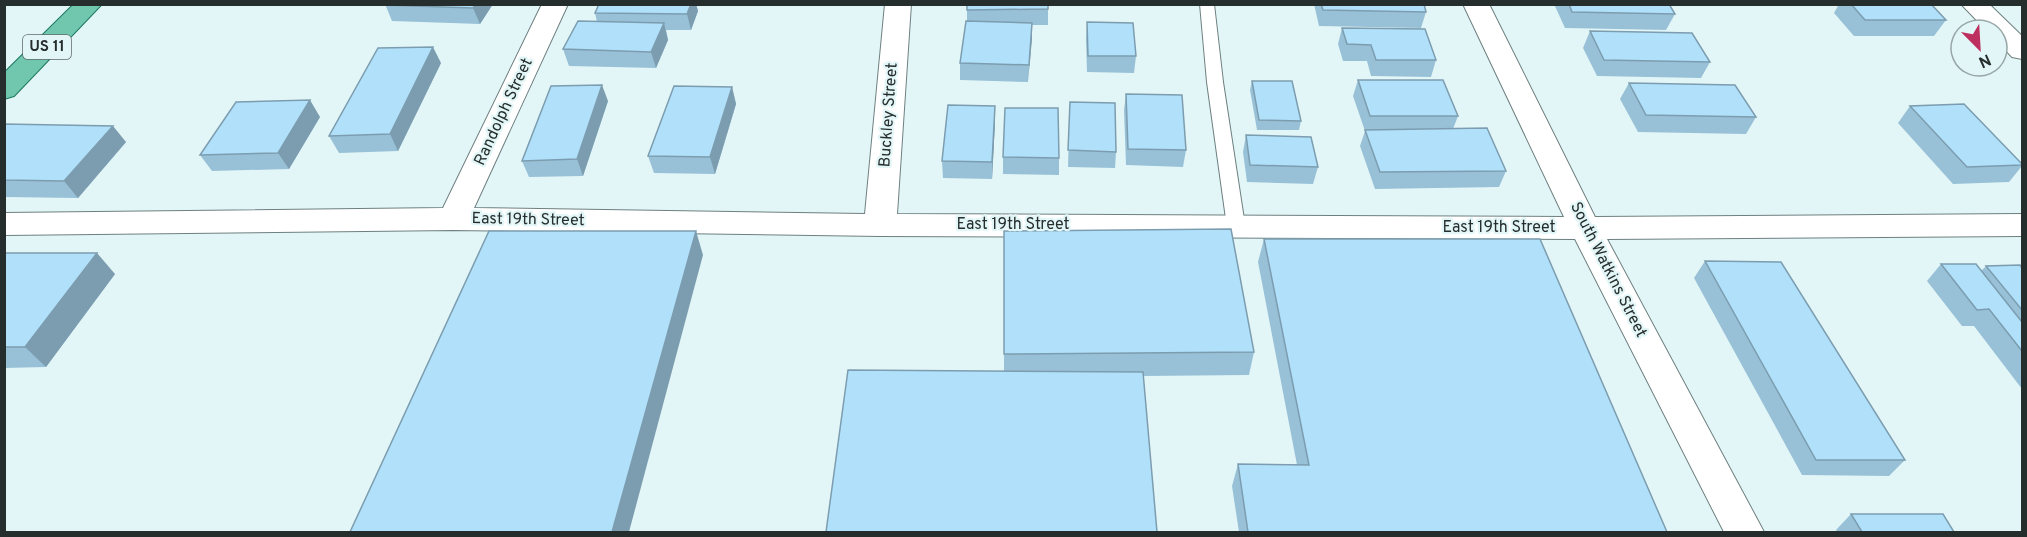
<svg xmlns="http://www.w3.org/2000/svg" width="2027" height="537" font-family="Overpass,sans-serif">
<rect width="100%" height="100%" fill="#e3f6f7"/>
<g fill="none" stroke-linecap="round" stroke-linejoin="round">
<g stroke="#6e7f7f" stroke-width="2">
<path id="lane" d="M 1200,4 L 1214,4 L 1223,82 L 1245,226 L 1242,230 L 1230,230 L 1227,226 L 1207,82 Z"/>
</g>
<g stroke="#6e7f7f" stroke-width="2">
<g id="street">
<path d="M 542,4 L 568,4 L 474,208 L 865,214 L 885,4 L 911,4 L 897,214 L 1564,217 L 1463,4 L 1489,4 L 1595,217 L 2022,214 L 2022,236 L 1607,239 L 1764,532 L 1724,532 L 1575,239 L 880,236 L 453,230 L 4,235 L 4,213 L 443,208 Z"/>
<path d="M 1961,4 L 1989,4 L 2022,36 L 2022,59 L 2012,57 L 1997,41 L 1997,30 L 1986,30 Z"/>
</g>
</g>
<g stroke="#1a785e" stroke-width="2">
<path id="primary" d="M 74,4 L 102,4 L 14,96 L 4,99 L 4,73 Z"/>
</g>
<use href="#lane" fill="#fff" fill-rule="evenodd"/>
<use href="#street" fill="#fff" fill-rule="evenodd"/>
<use href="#primary" fill="#71c7ae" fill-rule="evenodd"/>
</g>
<g fill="#98c1d7">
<path d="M 385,4 L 493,4 L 480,24 L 392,21 Z"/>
<path d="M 599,4 L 696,4 L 698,11 L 691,30 L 666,30 L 668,40 L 656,68 L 569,66 L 563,49 L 597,22 L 595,13 Z"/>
<path d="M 967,4 L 1048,9 L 1048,25 L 1032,25 L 1028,82 L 960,80 L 960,63 L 967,21 Z"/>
<path d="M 1314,4 L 1424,4 L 1426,12 L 1421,28 L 1319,26 Z"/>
<path d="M 1554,4 L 1669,4 L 1675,14 L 1666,30 L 1565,28 Z"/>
<path d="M 1839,4 L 1931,4 L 1946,20 L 1934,36 L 1854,36 L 1834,13 Z"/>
<path d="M 1087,22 L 1136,56 L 1134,73 L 1087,72 L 1086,39 Z"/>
<path d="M 1342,28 L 1436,60 L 1431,77 L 1371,76 L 1367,61 L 1343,61 L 1338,44 Z"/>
<path d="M 1590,31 L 1710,62 L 1701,78 L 1597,76 L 1583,48 Z"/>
<path d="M 441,63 L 398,151 L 339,153 L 329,136 Z"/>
<path d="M 1358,80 L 1458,116 L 1453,129 L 1506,171 L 1499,187 L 1375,189 L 1360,146 L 1365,131 L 1353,96 Z"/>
<path d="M 1252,81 L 1301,121 L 1299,130 L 1257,130 L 1250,90 Z"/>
<path d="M 1629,83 L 1756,117 L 1746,134 L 1638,132 L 1620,99 Z"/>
<path d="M 732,87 L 736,104 L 715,174 L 654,173 L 648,156 Z"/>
<path d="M 1126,94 L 1186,150 L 1183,167 L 1126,165 L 1124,110 Z"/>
<path d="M 608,101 L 583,176 L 529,177 L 522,161 Z"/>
<path d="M 1070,102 L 1116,152 L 1115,168 L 1068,167 Z"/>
<path d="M 995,106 L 995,122 L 992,179 L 943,178 L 942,161 Z"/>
<path d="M 1910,106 L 2022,164 L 2022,166 L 2009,182 L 1953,184 L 1898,123 Z"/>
<path d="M 320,117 L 289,169 L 212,171 L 200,155 Z"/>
<path d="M 4,124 L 126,142 L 78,198 L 4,197 Z"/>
<path d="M 1246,135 L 1318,167 L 1313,184 L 1247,182 L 1243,152 Z"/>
<path d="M 1003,157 L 1059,158 L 1059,175 L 1003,174 Z"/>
<path d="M 1004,231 L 1254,352 L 1249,375 L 1144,376 L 1004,371 Z"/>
<path d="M 1264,239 L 1667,532 L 1239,532 L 1232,486 L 1238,464 L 1297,465 L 1258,262 Z"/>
<path d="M 4,253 L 115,274 L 46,367 L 4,368 Z"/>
<path d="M 1705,261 L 1905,460 L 1889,476 L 1802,475 L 1694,278 Z"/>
<path d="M 1941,264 L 1981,271 L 1986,266 L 2022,268 L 2022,389 L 1974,326 L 1962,326 L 1927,281 Z"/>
<path d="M 1851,514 L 1954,532 L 1837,532 L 1836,530 Z"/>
</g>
<g fill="#7c9daf">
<path d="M 476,4 L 493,4 L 480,24 L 473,8 Z"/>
<path d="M 691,4 L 696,4 L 698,11 L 691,30 L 687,14 Z"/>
<path d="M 664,23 L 668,40 L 656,68 L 651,52 Z"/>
<path d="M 1032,23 L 1032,39 L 1028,82 L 1029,65 Z"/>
<path d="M 433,47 L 441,63 L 398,151 L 390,134 Z"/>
<path d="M 602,85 L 608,101 L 583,176 L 577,159 Z"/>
<path d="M 732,87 L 736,104 L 715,174 L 710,157 Z"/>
<path d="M 310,100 L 320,117 L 289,169 L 278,153 Z"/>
<path d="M 995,106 L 995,122 L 992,179 L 992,162 Z"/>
<path d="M 113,126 L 126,142 L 78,198 L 64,181 Z"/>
<path d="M 696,231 L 703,255 L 629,532 L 612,532 Z"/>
<path d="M 97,253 L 115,274 L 46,367 L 25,347 Z"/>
</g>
<g fill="#b1e0fa" stroke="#7c9daf" stroke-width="1.5">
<path d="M 385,4 L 476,4 L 473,8 L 385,5 Z"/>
<path d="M 599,4 L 691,4 L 687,14 L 595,13 Z"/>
<path d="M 967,4 L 1048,4 L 1048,9 L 967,10 Z"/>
<path d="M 1321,4 L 1424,4 L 1426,12 L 1323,10 Z"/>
<path d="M 1569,4 L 1669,4 L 1675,14 L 1572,12 Z"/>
<path d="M 1851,4 L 1931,4 L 1946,20 L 1865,20 Z"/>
<path d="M 578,21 L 664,23 L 651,52 L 563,49 Z"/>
<path d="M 966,21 L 1032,23 L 1029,65 L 960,63 Z"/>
<path d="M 1087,22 L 1133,23 L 1136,56 L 1088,56 Z"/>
<path d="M 1342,28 L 1425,29 L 1436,60 L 1376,60 L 1371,45 L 1347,44 Z"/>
<path d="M 1590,31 L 1692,33 L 1710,62 L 1604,60 Z"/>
<path d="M 433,47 L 390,134 L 329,136 L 378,48 Z"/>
<path d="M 1358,80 L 1443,80 L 1458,116 L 1370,116 Z"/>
<path d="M 1252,81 L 1292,81 L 1301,121 L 1259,120 Z"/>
<path d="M 1629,83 L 1735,85 L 1756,117 L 1646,115 Z"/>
<path d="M 602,85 L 577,159 L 522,161 L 551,86 Z"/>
<path d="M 674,86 L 732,87 L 710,157 L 648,156 Z"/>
<path d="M 1126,94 L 1182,95 L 1186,150 L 1128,149 Z"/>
<path d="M 310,100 L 278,153 L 200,155 L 236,102 Z"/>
<path d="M 1070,102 L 1115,103 L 1116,152 L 1068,150 Z"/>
<path d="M 1964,104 L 2022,164 L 2022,165 L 1967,167 L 1910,106 Z"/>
<path d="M 948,105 L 995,106 L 992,162 L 942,161 Z"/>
<path d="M 1005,108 L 1058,108 L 1059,158 L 1003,157 Z"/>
<path d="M 4,124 L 113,126 L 64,181 L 4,180 Z"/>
<path d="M 1487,128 L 1506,171 L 1380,172 L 1365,130 Z"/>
<path d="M 1246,135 L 1311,137 L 1318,167 L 1250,165 Z"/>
<path d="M 1231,229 L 1254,352 L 1004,354 L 1004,231 Z"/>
<path d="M 489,231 L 696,231 L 612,532 L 350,532 Z"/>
<path d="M 1264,239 L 1540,239 L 1667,532 L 1248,532 L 1238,464 L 1309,465 Z"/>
<path d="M 4,253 L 97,253 L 25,347 L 4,347 Z"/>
<path d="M 1705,261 L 1781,262 L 1905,460 L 1816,460 Z"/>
<path d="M 1941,264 L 1976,264 L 2022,322 L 2022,351 L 1989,309 L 1977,310 Z"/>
<path d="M 2020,265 L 2022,268 L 2022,310 L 1986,266 Z"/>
<path d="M 848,370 L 1143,372 L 1157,532 L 826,532 Z"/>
<path d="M 1851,514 L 1943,514 L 1954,532 L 1862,532 Z"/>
</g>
<g text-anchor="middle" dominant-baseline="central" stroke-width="4.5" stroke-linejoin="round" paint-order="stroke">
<rect fill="#e3f6f7" stroke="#5f696a" stroke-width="1.5" x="23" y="35" width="48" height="24" rx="4.5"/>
<g font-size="15" font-weight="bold" fill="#262d2d">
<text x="47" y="47">US 11</text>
</g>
<g font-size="16" fill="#262d2d" stroke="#e3f6f7">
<text transform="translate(504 112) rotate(-65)">Randolph Street</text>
<text transform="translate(889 115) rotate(-86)">Buckley Street</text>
<text transform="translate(528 220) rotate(1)">East 19th Street</text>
<text x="1013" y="225">East 19th Street</text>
<text x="1499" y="228">East 19th Street</text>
<text transform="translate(1608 270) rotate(63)">South Watkins Street</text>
</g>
</g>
<rect width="2027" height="537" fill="none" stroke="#262d2d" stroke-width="12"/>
<g transform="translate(1979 48) rotate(156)"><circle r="28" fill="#e3f6f7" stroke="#97a6a6" stroke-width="1.5"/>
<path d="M0-4.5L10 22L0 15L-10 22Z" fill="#bd2f5e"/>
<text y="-9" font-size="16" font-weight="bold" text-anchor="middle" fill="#262d2d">N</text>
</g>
</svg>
